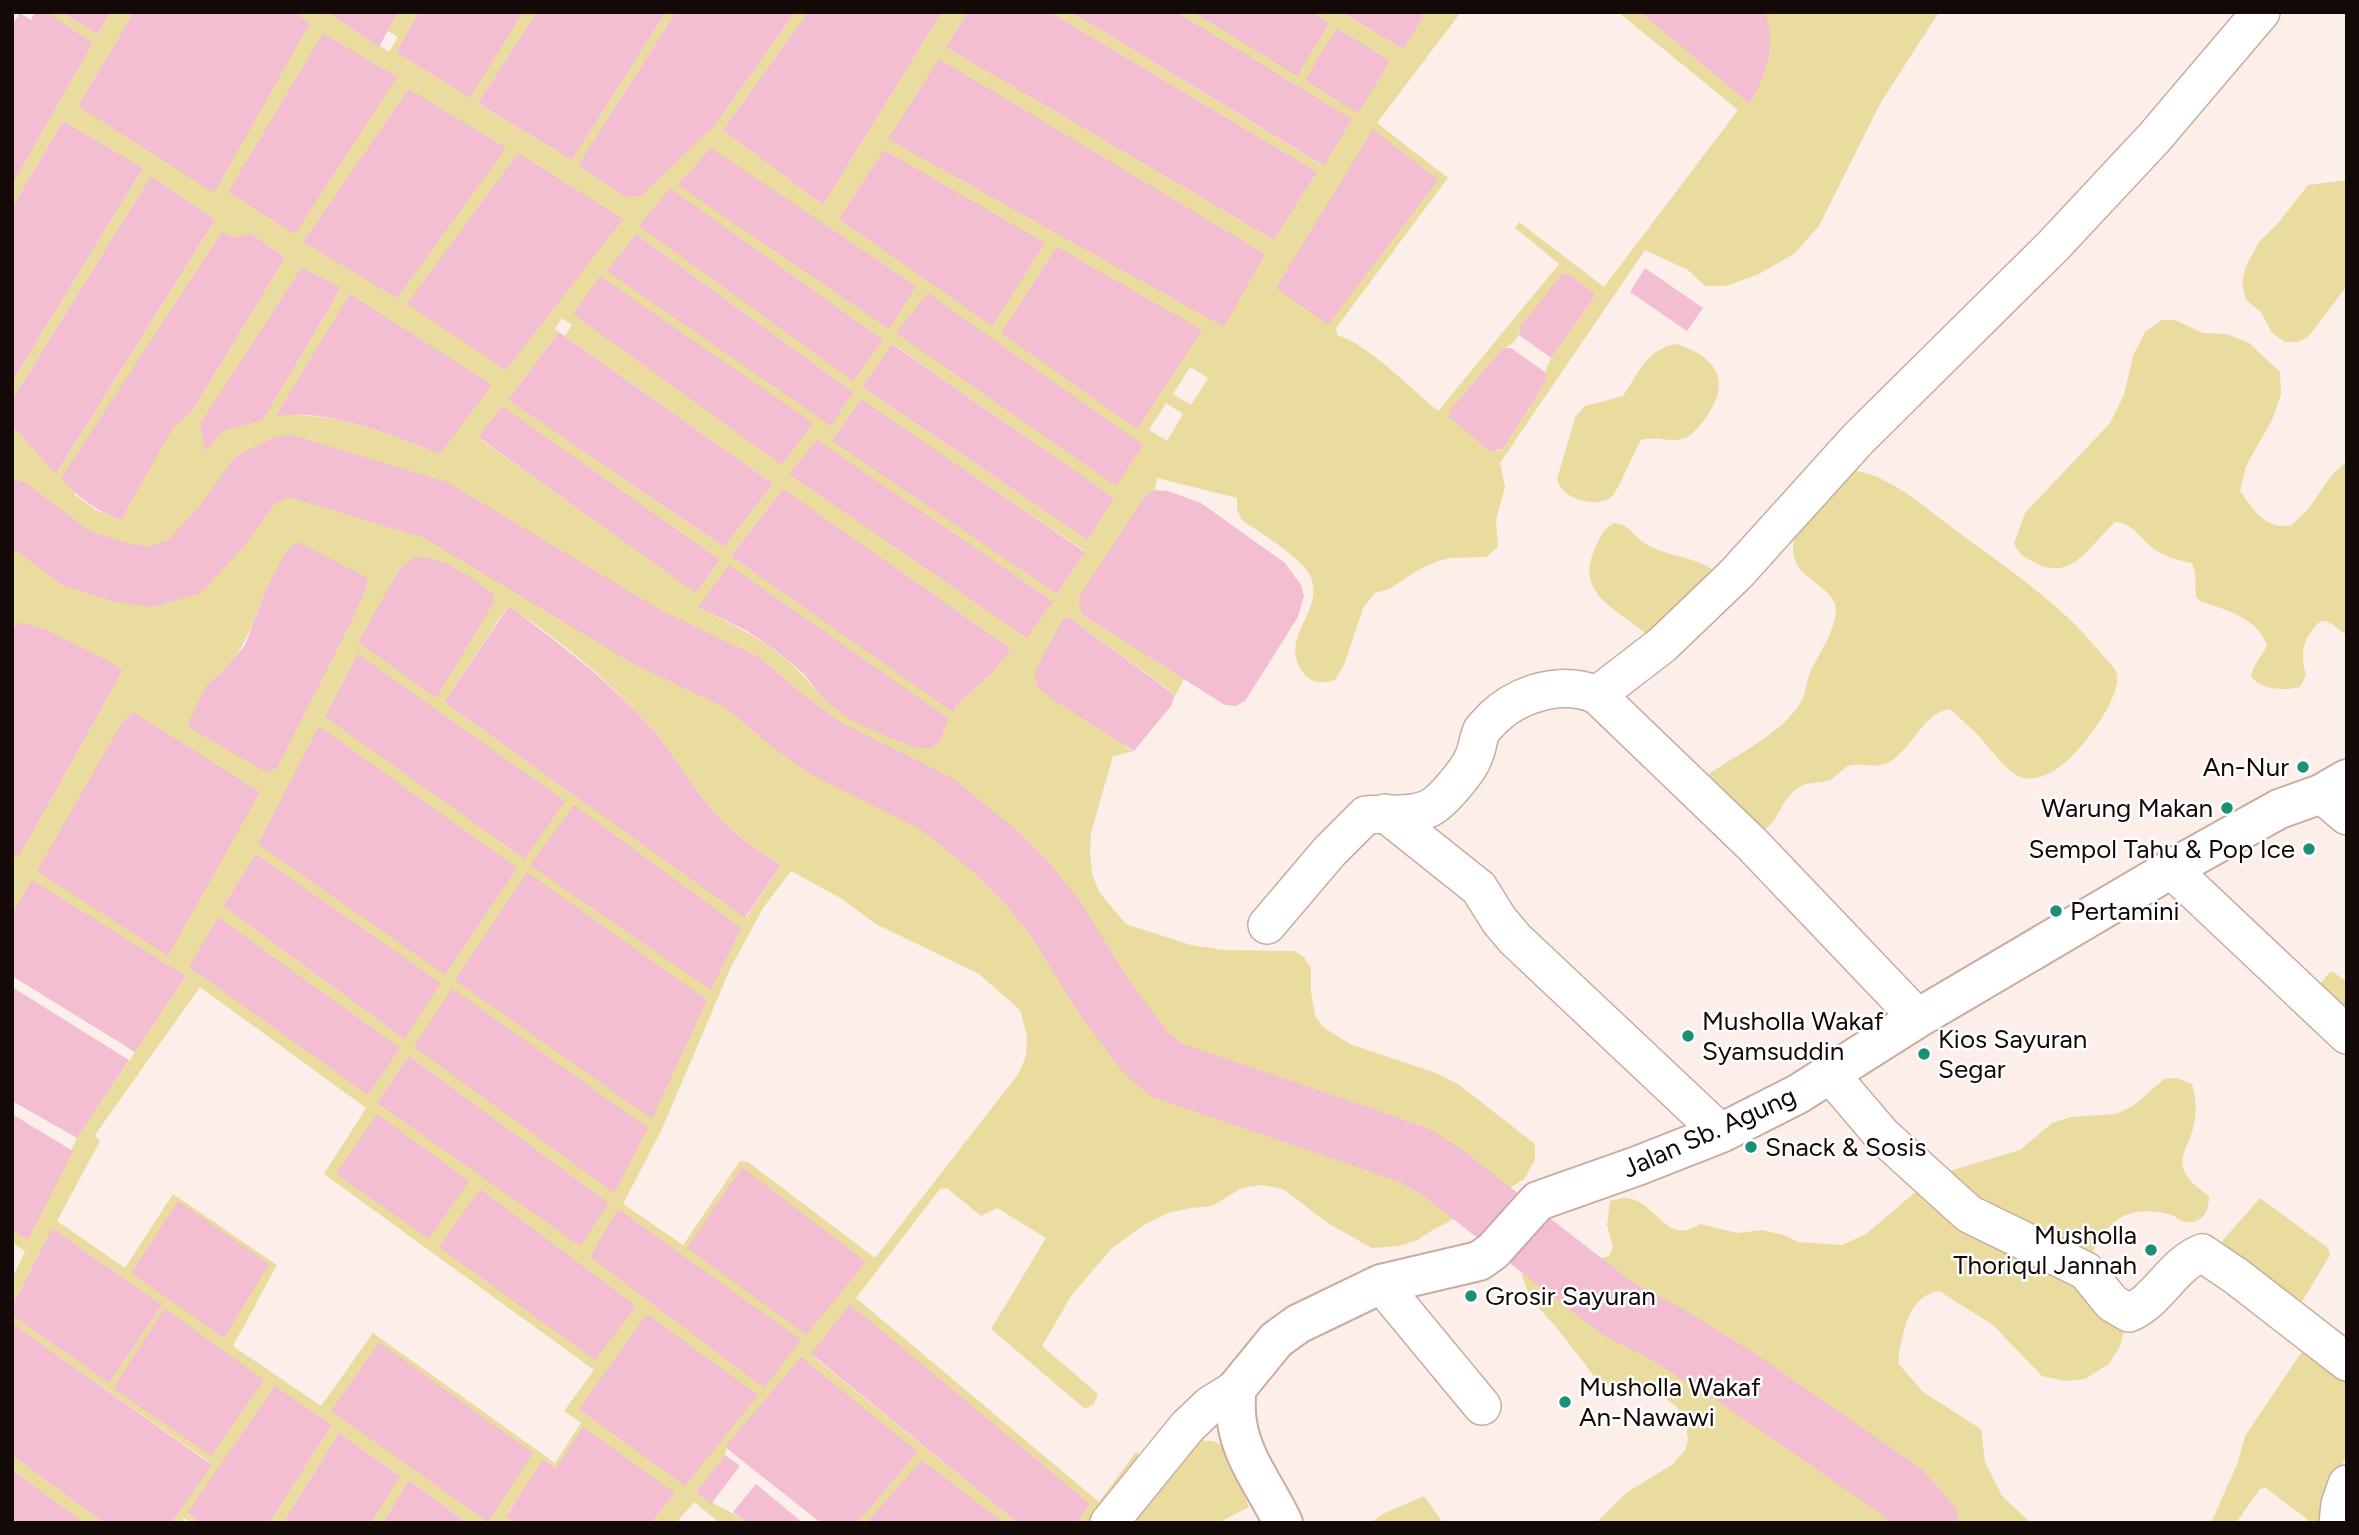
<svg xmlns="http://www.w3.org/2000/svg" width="2359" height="1535" font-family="Figtree,sans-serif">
<rect width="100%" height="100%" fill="#fcefe9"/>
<g fill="#eadb9f" fill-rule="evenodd">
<path d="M 47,12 L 62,12 L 97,34 L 110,12 L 134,12 L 78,106 L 309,23 L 294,12 L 328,12 L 389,52 L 398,37 L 388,31 L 398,12 L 419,12 L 396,52 L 469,97 L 523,12 L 537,12 L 478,103 L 572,160 L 666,12 L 676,12 L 578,165 L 625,197 L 716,124 L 795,12 L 808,12 L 723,130 L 823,205 L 942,12 L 968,12 L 947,47 L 1274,240 L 1317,172 L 1050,12 L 1071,12 L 1323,166 L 1351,119 L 1176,12 L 1193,12 L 1297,75 L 1329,23 L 1312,12 L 1342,12 L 1403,49 L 1424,15 L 1419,12 L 1461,12 L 1377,123 L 1448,178 L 1336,328 L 1337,335 C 1368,344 1412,390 1438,411 L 1559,264 L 1515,228 L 1519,222 L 1604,287 L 1738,110 L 1618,12 L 1640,12 L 1750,103 L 1765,12 L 1939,12 L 1880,104 L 1819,226 L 1795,253 L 1759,274 L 1726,286 L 1705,286 L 1688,270 L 1645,250 L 1500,463 L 1505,487 L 1496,520 L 1498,547 L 1486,557 L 1450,558 L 1438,561 L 1420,569 L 1389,589 L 1375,593 L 1364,606 L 1344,665 L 1335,680 C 1324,683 1313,684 1305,675 C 1275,640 1325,612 1311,578 C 1303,557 1261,534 1242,520 L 1237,510 L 1237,498 L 1157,478 L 1155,490 L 1145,496 L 1084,616 L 1184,679 L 1174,698 L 1171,691 L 1068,617 L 1127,748 L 1134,751 L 1113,756 L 1091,833 L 1090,852 L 1092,874 L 1099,892 L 1126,924 L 1191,945 L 1223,950 L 1294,951 L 1304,957 L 1311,968 L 1311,991 L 1315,1016 L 1323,1027 L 1350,1044 L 1436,1073 L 1458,1084 L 1535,1144 L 1535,1160 L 1524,1179 L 1494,1198 L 1431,1231 L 1418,1240 L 1399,1246 L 1372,1248 L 1329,1224 L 1283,1189 L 1262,1185 L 1242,1188 L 1212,1206 L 1191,1208 L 1168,1213 L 1144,1225 L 1112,1248 L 1071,1296 L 1042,1346 L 1098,1394 L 1094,1404 L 1085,1409 L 991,1329 L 1046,1238 L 997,1208 L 981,1216 L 947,1188 L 940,1189 L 856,1298 L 1099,1502 L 1136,1452 L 1153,1467 L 1210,1405 L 1203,1441 L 1212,1441 L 1225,1446 L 1249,1507 L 1218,1523 L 1077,1523 L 1090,1504 L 811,1355 L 1018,1523 L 1004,1523 L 922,1461 L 866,1523 L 857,1523 L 918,1452 L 726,1447 L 725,1455 L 696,1492 C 712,1505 731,1510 747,1523 L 720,1523 L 694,1502 L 676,1523 L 651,1523 L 675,1493 L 556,1468 L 544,1459 L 506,1515 L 516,1523 L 467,1523 L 409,1480 L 383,1523 L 371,1523 L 399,1475 L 339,1433 L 283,1523 L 269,1523 L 332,1425 L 187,1514 L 200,1523 L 191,1523 L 184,1518 L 181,1523 L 171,1523 L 212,1464 L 12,1323 L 12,1315 L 109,1383 L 162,1305 L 52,1228 L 12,1307 L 12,1279 L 25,1251 L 12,1243 L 12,1230 L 28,1240 L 77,1138 L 186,976 L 32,881 L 12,914 L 12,852 L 19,855 L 123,670 L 19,622 L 12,632 L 12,425 L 57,473 L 215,220 L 151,176 L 12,400 L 12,382 L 143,168 L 63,121 L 12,208 L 12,185 L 93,43 ZM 222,233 L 236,238 L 251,233 L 285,258 L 192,411 L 173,427 L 121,520 L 96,510 L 74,494 ZM 636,234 L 853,392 L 608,271 ZM 341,288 L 263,420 L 223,431 ZM 350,295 L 440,454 C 388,435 332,410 276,416 ZM 1593,299 L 1551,358 L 1545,372 L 1546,381 L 1503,449 L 1496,451 L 1448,416 L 1450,410 L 1500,351 C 1511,344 1518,343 1520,327 ZM 562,318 L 572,325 L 565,336 L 773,484 L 724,547 L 508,400 L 559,332 L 555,329 ZM 893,344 L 1113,498 L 1088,540 L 862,387 ZM 1190,367 L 1208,378 L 1191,405 L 1173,394 ZM 860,400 L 1085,551 L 1057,594 L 833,441 ZM 1166,403 L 1183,414 L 1167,441 L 1149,430 ZM 501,407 L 720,560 L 697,592 L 478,438 ZM 817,441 L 1052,600 L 1027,637 L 790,474 ZM 782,490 L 1011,649 L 996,669 L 958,704 L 954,711 L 731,556 ZM 264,594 L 266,772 L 208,683 C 241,661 250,630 264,594 ZM 508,606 C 561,640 612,683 654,731 C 672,752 686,778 704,800 C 725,826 752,847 781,865 L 746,918 L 444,702 ZM 699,608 L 949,719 L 824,700 C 787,652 753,634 699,608 ZM 256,854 L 440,983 L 404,1039 L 223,906 ZM 791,871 L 842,899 L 876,924 L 979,974 L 1020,1010 L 1027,1036 L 1026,1056 L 1019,1073 L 875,1258 L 748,1162 L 740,1161 L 683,1245 L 623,1204 L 662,1129 L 731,967 L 763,908 ZM 200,987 L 366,1108 L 324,1174 L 594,1370 L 564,1411 L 581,1423 L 555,1463 L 373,1333 L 321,1406 L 233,1346 L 277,1265 L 173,1194 L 125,1268 L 57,1221 L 100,1141 L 95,1135 ZM 410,1057 L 609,1203 L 609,1204 L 378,1103 Z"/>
<path d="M 2347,180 L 2347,286 L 2308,337 L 2298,342 L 2285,342 L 2272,333 L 2261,312 L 2246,300 L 2242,284 L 2245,268 L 2259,242 L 2279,222 L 2308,185 Z"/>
<path d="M 2162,320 L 2175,320 L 2203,333 L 2227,334 L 2249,343 L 2280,372 L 2281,394 L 2273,418 L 2246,466 L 2240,491 C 2253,509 2266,531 2292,525 L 2309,508 L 2331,476 L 2347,461 L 2347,636 C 2341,631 2330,620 2323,621 C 2319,622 2316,625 2314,628 C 2301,643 2301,657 2306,675 L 2300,687 C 2284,691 2260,690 2251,676 C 2253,664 2263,656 2267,645 C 2257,617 2225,610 2200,601 L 2196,597 L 2195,572 L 2192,563 C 2179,561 2167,557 2155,550 C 2141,540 2133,522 2115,522 C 2091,544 2071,584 2034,562 C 2024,557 2019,554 2014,544 L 2025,513 L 2110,423 L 2124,395 L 2133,356 L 2145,332 Z"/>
<path d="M 1675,344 C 1714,355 1733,379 1707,416 C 1702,423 1696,431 1689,436 C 1674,445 1657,435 1641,440 C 1633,453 1620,487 1613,495 C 1605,504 1591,503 1581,500 C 1568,496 1561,492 1557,479 L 1575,417 L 1585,406 L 1623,396 C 1639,373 1645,351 1675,344 Z"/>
<path d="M 1855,471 C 1889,474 1930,512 1958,532 C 2008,569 2060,603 2099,651 C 2104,657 2113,665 2116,672 C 2125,692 2085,745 2070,758 C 2058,770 2040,781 2023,778 C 2008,774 1988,746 1978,735 C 1969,726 1959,718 1950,709 C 1921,713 1912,753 1885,764 C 1874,768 1863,763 1852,765 C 1843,766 1838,776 1830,780 C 1819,784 1808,781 1798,788 C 1780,800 1780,821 1761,832 L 1706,780 L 1710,773 C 1739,754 1776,736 1797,708 C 1806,697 1805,685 1810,673 C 1818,654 1846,617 1832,598 C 1814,576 1788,574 1794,539 Z"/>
<path d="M 1614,523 C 1633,526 1631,535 1646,544 C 1667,557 1695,556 1714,571 L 1652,635 L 1645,633 C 1612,606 1573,592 1597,544 C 1602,534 1603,529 1614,523 Z"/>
<path d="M 2333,972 L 2347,982 L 2347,1021 L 2318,987 L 2329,973 Z"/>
<path d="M 2177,1078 L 2192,1084 C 2197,1100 2197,1119 2191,1135 C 2188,1144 2180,1157 2183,1167 C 2186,1180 2199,1189 2209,1196 C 2209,1208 2205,1223 2188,1222 C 2181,1222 2175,1215 2168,1214 C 2157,1211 2140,1210 2129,1214 C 2109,1220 2099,1241 2089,1258 L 2129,1313 L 2120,1346 L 2109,1364 L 2085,1379 L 2065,1381 L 2042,1376 L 1993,1325 L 1939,1291 C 1907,1296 1902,1335 1898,1363 L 1923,1392 L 1981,1429 L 1985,1462 L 2002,1496 L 2031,1523 L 1596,1523 L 1626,1493 L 1673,1464 L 1685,1450 L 1688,1440 L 1685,1419 L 1677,1407 L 1660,1395 L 1619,1388 L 1598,1381 L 1556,1327 L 1530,1298 L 1522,1276 L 1526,1250 L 1535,1236 L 1549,1235 L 1602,1258 L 1609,1256 L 1613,1247 L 1607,1225 L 1610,1201 C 1617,1199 1624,1197 1632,1199 C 1657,1206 1669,1246 1700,1224 L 1737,1233 L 1763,1230 L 1787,1236 L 1798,1242 L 1842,1245 L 1866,1234 L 1913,1194 L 1946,1172 L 2020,1150 L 2052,1123 L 2071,1117 L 2116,1114 L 2133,1106 L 2164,1079 Z"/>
<path d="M 2260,1198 L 2328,1248 L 2330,1255 L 2303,1300 L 2294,1307 L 2219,1249 L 2223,1240 Z"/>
<path d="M 2308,1352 L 2347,1376 L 2347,1455 L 2327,1490 L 2324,1511 L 2319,1522 L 2312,1523 L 2266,1488 L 2260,1489 L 2236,1523 L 2211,1523 L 2238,1462 L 2245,1436 L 2301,1353 Z"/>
<path d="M 12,1455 L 104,1523 L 85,1523 L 12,1470 Z"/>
<path d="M 1424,1496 L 1443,1523 L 1370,1523 L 1385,1513 Z"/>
</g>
<g fill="#f4bed2">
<path d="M 35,12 L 47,12 L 93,43 L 12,185 L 12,25 L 20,13 L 31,20 Z"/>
<path d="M 62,12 L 110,12 L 97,34 Z"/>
<path d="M 134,12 L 294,12 L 310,23 L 214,193 L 78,106 Z"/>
<path d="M 328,12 L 398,12 L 379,47 Z"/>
<path d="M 419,12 L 523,12 L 470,98 L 396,52 Z"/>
<path d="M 537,12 L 666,12 L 572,160 L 478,103 Z"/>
<path d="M 676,12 L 795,12 L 716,124 L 641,196 L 625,197 L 578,165 Z"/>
<path d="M 808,12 L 942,12 L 823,205 L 723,130 Z"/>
<path d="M 968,12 L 1050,12 L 1317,172 L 1274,240 L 946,47 Z"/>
<path d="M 1071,12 L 1176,12 L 1352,119 L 1324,166 Z"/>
<path d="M 1193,12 L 1312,12 L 1329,23 L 1297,76 Z"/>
<path d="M 1342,12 L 1419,12 L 1424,16 L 1403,49 Z"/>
<path d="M 1640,12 L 1765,12 C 1777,48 1766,72 1750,104 Z"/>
<path d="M 1337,28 L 1390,61 L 1358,113 L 1305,80 Z"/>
<path d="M 323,33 L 397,77 L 295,234 L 228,192 Z"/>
<path d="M 939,59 L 1265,254 L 1224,327 L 888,139 Z"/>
<path d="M 409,89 L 506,148 L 397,298 L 303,242 Z"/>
<path d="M 63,121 L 143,168 L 12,382 L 12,208 Z"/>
<path d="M 1373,129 L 1438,180 L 1328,325 L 1276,288 Z"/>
<path d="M 711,148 L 916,286 L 889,329 L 678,185 Z"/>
<path d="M 884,150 L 1045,243 L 992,326 L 839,219 Z"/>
<path d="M 518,153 L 623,219 L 506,370 L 407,304 Z"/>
<path d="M 151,176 L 215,220 L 56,474 L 12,425 L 12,400 Z"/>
<path d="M 670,188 L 883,340 L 853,381 L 639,226 Z"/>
<path d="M 222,232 L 236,238 L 251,233 L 285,258 L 192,411 L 173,428 L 121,520 C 96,510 79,499 61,478 Z"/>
<path d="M 636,234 L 853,392 L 831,426 L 607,271 Z"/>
<path d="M 1057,247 L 1202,330 L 1137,429 L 1001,333 Z"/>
<path d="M 302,267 L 341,288 L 263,420 L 223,431 L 205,451 L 200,424 Z"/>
<path d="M 1645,268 L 1703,308 L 1687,331 L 1630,292 Z"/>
<path d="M 1562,274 L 1568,274 L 1590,290 L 1594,293 L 1593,299 L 1551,358 L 1519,335 L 1520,327 Z"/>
<path d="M 600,276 L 813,423 L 782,465 L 573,314 Z"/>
<path d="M 928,293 L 1143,445 L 1116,486 L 896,333 Z"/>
<path d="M 350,294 L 492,385 L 440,454 C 395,437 324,406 275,417 Z"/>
<path d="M 559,332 L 773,484 L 724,547 L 508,400 Z"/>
<path d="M 892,344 L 1114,498 L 1088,540 L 862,387 Z"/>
<path d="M 1505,348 L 1511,348 L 1545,372 L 1546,381 L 1503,449 L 1489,451 L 1448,416 L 1450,410 L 1500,351 Z"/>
<path d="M 861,399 L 1085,552 L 1057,594 L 832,441 Z"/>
<path d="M 502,406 L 720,560 L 696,593 L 478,437 Z"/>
<path d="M 817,440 L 1053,601 L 1027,638 L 789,474 Z"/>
<path d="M 783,489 L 1011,649 L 996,669 L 958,704 L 953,712 L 731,556 Z"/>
<path d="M 1155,490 L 1168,491 L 1201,503 L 1285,563 L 1301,585 L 1304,596 L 1298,617 L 1245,701 L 1236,706 L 1225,705 L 1084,616 L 1079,606 L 1080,595 L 1145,496 Z"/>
<path d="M 298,542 L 366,577 L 368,583 L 355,614 L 277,768 L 266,772 L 190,728 L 188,723 L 208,683 L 220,674 L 245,645 L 264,594 L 281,560 L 292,545 Z"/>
<path d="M 414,557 C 445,556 469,576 493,594 L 494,602 L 436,698 L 358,642 L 399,570 Z"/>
<path d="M 729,565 L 949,719 L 939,742 L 928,749 L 913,747 L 884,735 L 851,720 L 824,700 L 804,674 L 779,653 L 747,631 L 698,607 Z"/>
<path d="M 509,606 C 560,644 611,682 654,731 C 672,752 686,778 704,800 C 725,826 752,848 781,865 L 745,918 L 444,702 Z"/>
<path d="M 1068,617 L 1171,692 L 1174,698 L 1171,706 L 1134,751 L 1052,699 L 1037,687 L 1035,671 L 1063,619 Z"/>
<path d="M 19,622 L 46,630 L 105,659 L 123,670 L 19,856 L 12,852 L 12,632 Z"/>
<path d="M 358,654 L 565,801 L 525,859 L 325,717 Z"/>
<path d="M 133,712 L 260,792 L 168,956 L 37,871 L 121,724 Z"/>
<path d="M 319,726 L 517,868 L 445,975 L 258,844 Z"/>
<path d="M 574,805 L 741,928 L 711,990 L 530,865 Z"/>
<path d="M 256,854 L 441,983 L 404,1039 L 223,906 Z"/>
<path d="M 527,872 L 707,1000 L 652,1119 L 455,980 Z"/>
<path d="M 32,880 L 186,976 L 135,1052 L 12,976 L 12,914 Z"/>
<path d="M 218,917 L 400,1048 L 368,1095 L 189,967 Z"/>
<path d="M 12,987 L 129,1060 L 77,1138 L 12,1101 Z"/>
<path d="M 452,988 L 648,1128 L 614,1193 L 414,1047 Z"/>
<path d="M 409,1056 L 609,1203 L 580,1246 L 377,1103 Z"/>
<path d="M 12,1114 L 73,1151 L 28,1240 L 12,1230 Z"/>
<path d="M 377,1114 L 469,1181 L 429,1239 L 336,1174 Z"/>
<path d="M 742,1167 L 866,1262 L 806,1335 L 687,1248 Z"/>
<path d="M 480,1189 L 636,1306 L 595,1360 L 439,1247 Z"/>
<path d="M 178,1201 L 269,1264 L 224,1338 L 131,1273 Z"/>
<path d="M 618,1209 L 801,1340 L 764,1388 L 590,1257 Z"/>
<path d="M 52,1228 L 162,1305 L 109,1383 L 12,1315 L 12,1307 Z"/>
<path d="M 850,1304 L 1090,1504 L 1077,1523 L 1018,1523 L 811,1354 Z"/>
<path d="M 165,1308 L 264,1380 L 211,1456 L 113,1388 Z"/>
<path d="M 647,1314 L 758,1395 L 685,1486 L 579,1409 Z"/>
<path d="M 12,1323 L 212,1465 L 171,1523 L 104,1523 L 12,1455 Z"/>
<path d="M 379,1342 L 533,1453 L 488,1522 L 331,1411 Z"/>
<path d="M 801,1357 L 918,1452 L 857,1523 L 821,1523 L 725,1447 Z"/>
<path d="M 275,1386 L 332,1425 L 269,1523 L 200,1523 L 187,1513 Z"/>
<path d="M 583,1427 L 675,1493 L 651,1523 L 516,1523 L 506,1516 L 543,1459 L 556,1468 Z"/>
<path d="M 339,1433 L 400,1476 L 371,1523 L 283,1523 Z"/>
<path d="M 725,1455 L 740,1466 L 711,1504 L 696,1492 Z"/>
<path d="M 922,1460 L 1004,1523 L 866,1523 Z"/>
<path d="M 12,1470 L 85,1523 L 12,1523 Z"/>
<path d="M 409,1480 L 467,1523 L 383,1523 Z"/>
<path d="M 756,1484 L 803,1523 L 747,1523 L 733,1512 Z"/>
</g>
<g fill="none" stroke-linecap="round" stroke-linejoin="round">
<path stroke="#f4bed2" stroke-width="60" d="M 12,510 L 76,558 L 119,572 L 149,577 L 184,567 L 222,526 L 255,480 L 287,465 L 436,510 L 647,637 L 743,683 L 788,721 L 825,748 L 937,804 L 996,852 L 1025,881 L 1054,916 L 1104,997 L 1146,1053 L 1166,1070 L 1374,1141 L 1415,1156 L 1439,1170 L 1618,1309 L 1665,1333 L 1739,1379 L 1902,1492 L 1929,1523"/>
<g stroke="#caac9f" stroke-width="40">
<g id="minor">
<path d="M 1597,695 L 1752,844 L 1918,1018"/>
<path d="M 2321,794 L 2347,816"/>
<path d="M 1385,813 L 1479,888 L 1499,920 L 1515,939 L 1721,1133"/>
<path d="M 2171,869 L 2347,1035"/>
<path d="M 1267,925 L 1329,852 L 1366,815 C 1386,813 1411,817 1430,808 C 1443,801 1469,770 1474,756 C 1478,747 1478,738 1482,730 C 1485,726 1490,722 1493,718 C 1519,693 1562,680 1597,695 L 1662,645 L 1736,574 L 1858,439 L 2054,245 L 2154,138 L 2261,12"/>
<path d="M 1830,1074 L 1882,1135 L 1969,1214 L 2086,1271 L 2112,1303 L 2129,1313 C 2158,1301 2172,1265 2202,1253 L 2236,1276 L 2347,1362"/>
<path d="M 1381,1284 L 1482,1406"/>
<path d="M 1109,1523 L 1187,1427 L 1210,1405 L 1236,1389"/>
<path d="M 2338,1523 L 2340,1504 L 2347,1484"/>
</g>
</g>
<g stroke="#caac9f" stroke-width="42">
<path id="tertiary" d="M 1283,1523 C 1268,1490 1242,1459 1237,1422 C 1235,1412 1236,1400 1236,1389 L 1276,1340 L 1298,1324 L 1381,1284 L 1479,1261 L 1493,1251 L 1538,1201 L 1637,1166 L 1721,1133 L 1798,1094 L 1918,1018 L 2171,869 L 2279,809 L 2321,794 L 2347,779"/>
</g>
<use href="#minor" stroke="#fff" stroke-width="37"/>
<use href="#tertiary" stroke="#fff" stroke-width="38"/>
</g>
<g fill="#199175" stroke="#fff" stroke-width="2.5">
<circle cx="2303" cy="767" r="7"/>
<circle cx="2227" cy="808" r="7"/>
<circle cx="2309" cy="849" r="7"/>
<circle cx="2056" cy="911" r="7"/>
<circle cx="1688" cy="1036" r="7"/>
<circle cx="1924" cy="1054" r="7"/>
<circle cx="1751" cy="1147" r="7"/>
<circle cx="2151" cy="1250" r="7"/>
<circle cx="1471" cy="1296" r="7"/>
<circle cx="1565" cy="1402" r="7"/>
</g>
<g text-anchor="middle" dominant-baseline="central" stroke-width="5" stroke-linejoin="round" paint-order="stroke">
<g font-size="26" fill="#130906" stroke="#fff" text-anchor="start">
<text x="2289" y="767" text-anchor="end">An-Nur</text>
<text x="2213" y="808" text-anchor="end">Warung Makan</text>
<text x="2295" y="849" text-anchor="end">Sempol Tahu &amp; Pop Ice</text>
<text x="2070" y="911">Pertamini</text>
<text x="1702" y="1021">Musholla Wakaf<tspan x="1702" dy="30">Syamsuddin</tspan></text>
<text x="1938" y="1039">Kios Sayuran<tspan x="1938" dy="30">Segar</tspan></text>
<text x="1765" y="1147">Snack &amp; Sosis</text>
<text x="2137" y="1235" text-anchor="end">Musholla<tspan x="2137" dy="30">Thoriqul Jannah</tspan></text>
<text x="1485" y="1296">Grosir Sayuran</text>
<text x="1579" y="1387">Musholla Wakaf<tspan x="1579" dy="30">An-Nawawi</tspan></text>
</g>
<g font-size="26" fill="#130906" stroke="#fff">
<text transform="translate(1709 1132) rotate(-24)">Jalan Sb. Agung</text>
</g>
</g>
<rect width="2359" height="1535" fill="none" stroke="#130906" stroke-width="28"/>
</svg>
